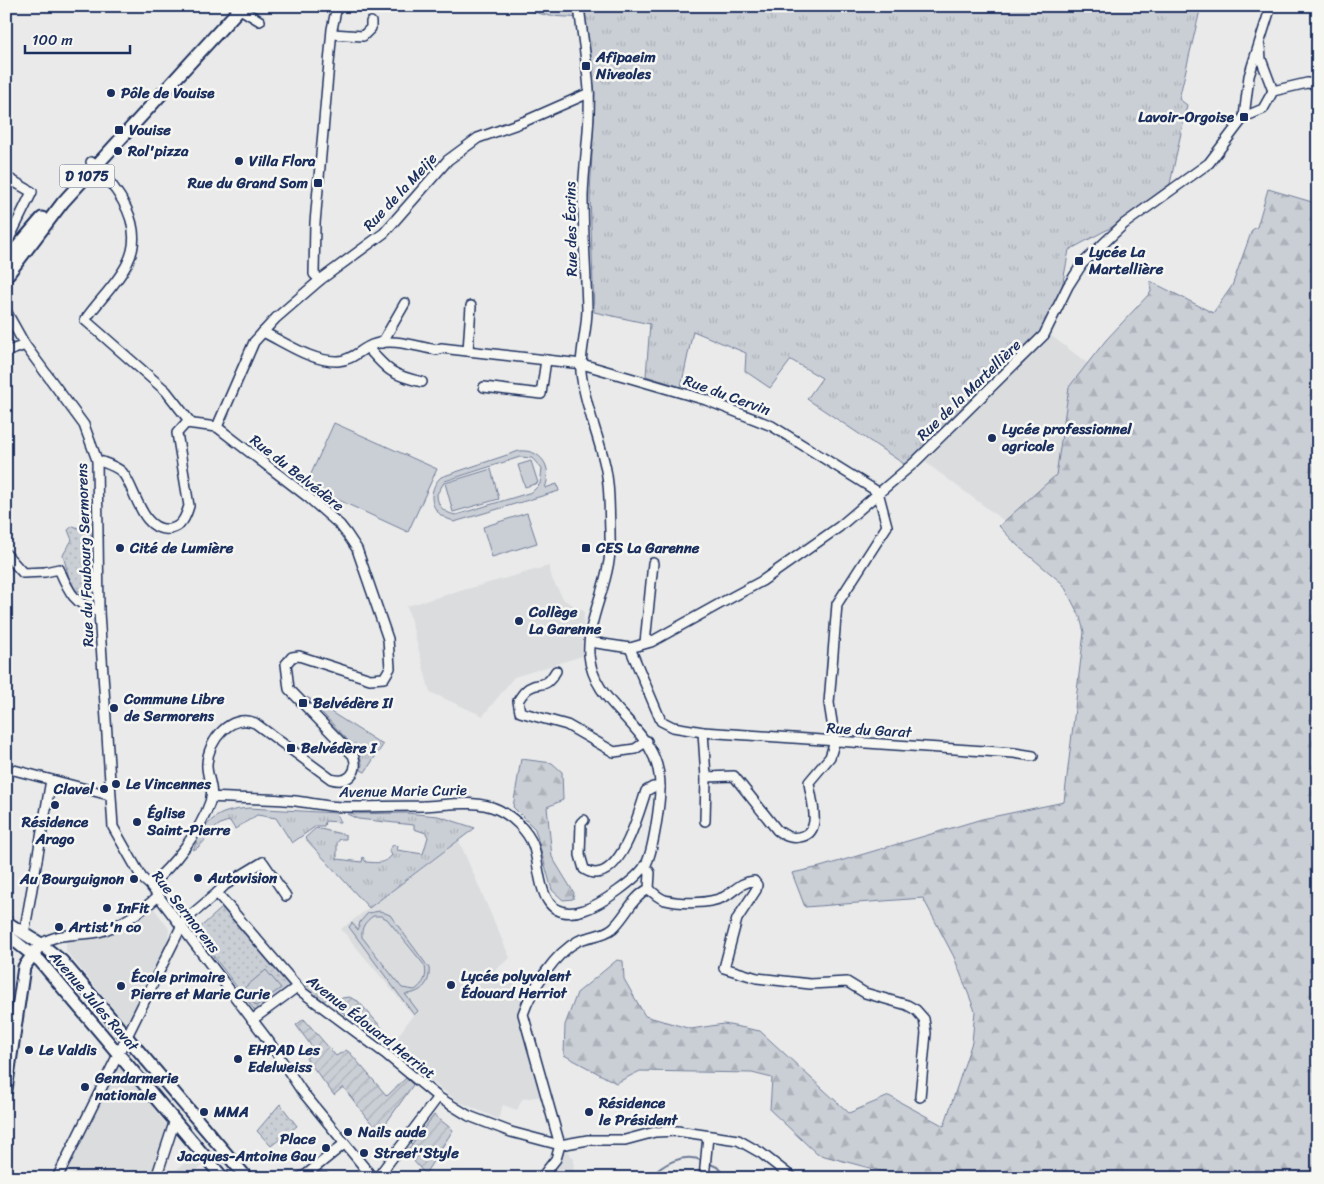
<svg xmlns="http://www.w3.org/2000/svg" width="1324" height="1184" font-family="Sriracha,sans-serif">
<defs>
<pattern id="grass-tufts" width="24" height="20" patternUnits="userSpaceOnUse" patternTransform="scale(1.25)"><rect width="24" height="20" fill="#caced5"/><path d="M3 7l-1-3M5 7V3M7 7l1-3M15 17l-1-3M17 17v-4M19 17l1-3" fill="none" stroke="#adb1b9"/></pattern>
<pattern id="forest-firs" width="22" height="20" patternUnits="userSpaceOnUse" patternTransform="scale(1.25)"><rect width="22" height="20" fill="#caced5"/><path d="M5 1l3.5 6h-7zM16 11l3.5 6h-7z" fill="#adb1b9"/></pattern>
<pattern id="park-dots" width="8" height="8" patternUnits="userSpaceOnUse" patternTransform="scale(1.25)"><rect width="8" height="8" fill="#caced5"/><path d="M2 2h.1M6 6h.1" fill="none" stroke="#adb1b9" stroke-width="1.8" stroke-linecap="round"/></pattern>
<pattern id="garden-furrows" width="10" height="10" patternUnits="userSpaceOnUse" patternTransform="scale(1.25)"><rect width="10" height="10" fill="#caced5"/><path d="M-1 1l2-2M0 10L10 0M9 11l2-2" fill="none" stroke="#adb1b9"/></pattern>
</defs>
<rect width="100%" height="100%" fill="#e9eae9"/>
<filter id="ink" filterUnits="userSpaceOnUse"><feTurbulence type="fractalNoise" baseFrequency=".02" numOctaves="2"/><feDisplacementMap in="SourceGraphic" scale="10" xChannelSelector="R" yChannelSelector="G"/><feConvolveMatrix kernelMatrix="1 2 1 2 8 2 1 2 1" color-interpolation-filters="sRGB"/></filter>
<g filter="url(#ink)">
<g fill="#dadcde">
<path d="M 1049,334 L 1091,366 L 1119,432 L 1007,523 L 925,462 Z"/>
<path d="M 549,566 L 552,579 L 564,600 L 584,611 L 582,656 L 514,677 L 483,716 L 430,692 L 407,606 Z"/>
<path d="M 459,841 L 510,958 L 495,970 L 501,979 L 508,974 L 524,996 L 518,1016 L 544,1096 L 522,1099 L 517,1110 L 503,1105 L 498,1119 L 458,1101 L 388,1050 L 413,1015 L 341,929 Z"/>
<path d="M 153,907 L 169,929 L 167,945 L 130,1021 L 125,1023 L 66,951 L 66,940 L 107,935 Z"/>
<path d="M 118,1066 L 121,1066 L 169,1128 L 150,1178 L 81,1178 L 67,1171 Z"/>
<path d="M 566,1150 L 574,1159 L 573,1178 L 546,1178 Z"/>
<path d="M 194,1155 L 203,1165 L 188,1178 L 167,1178 Z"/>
</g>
<g fill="url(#grass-tufts)" stroke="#727e9a">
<path d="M 508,6 L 1201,6 L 1179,99 L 1187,105 L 1170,184 L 1112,227 L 1069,250 L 1061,292 L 1038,337 L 907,466 L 807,399 L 822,378 L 791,360 L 770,388 L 745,371 L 746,353 L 693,331 L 681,387 L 646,376 L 650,324 L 594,312 L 590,195 L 595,93 L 584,18 L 550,16 Z"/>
<path d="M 307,697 L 383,745 L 365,772 L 361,770 L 362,764 L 359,752 Z"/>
<path d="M 249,808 L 336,813 L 340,822 L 325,821 L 324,826 L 316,826 L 292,843 L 276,818 L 257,815 L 235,829 L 230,821 C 209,824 208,844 193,850 C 206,820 215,811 249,808 Z"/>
<path d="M 406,813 L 438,816 L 475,828 L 369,908 L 305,838 L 316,828 L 346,835 L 346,839 L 340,839 L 337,843 L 337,859 L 362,862 L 363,857 L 366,862 C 377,863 385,864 392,855 L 389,850 L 393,845 L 398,846 L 397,850 L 423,854 L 428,837 L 426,833 L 414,829 L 414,825 L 358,819 L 347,814 Z"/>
<path d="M 314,980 L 315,982 L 328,998 L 324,1001 L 305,988 Z"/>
</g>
<g fill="url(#forest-firs)" stroke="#727e9a">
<path d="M 1268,189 L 1312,202 L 1318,199 L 1318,1178 L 907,1178 L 817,1154 L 770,1110 L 772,1078 L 752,1073 L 640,1071 L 616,1083 L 564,1055 L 565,1025 L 577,993 L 617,960 L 623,961 L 624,979 L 645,1016 L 691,1029 L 724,1024 L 760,1031 L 849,1113 L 889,1096 L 944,1126 L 972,1042 L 975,1011 L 954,957 L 923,898 L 805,907 L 792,873 L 820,867 L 982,819 L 1064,802 L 1084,632 L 1080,617 L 1063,584 L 1019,547 L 999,526 L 1056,475 L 1069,387 L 1106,340 L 1151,292 L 1150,281 L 1213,313 L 1232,286 L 1252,230 L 1257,227 Z"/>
<path d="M 521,759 L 552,763 L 562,772 L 563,800 L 547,807 L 552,857 L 574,893 L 573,899 L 563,900 L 552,890 L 535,829 L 513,807 Z"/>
</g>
<g fill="url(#park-dots)" stroke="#727e9a">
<path d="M 73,526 L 90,532 L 92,536 L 95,591 L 75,591 L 69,578 L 63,555 L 72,540 L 68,530 Z"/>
<path d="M 222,908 L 291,988 L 256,1012 L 195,932 Z"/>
<path d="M 280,1104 L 297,1126 L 271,1146 L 257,1131 Z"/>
</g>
<g fill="url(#garden-furrows)" stroke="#727e9a">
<path d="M 349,997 L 358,1001 L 382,1028 L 380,1040 L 334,1006 L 342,998 Z"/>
<path d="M 304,1019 L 336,1056 L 346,1050 L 350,1053 L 387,1096 L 406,1078 L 413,1085 L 379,1133 L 343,1087 L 334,1095 L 306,1058 L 315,1051 L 296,1025 Z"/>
<path d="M 434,1115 L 453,1130 L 425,1174 L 406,1152 Z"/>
</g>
<g fill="#caced5" stroke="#727e9a" fill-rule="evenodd">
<path d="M 334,423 L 437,469 L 408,532 L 306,485 Z"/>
<path d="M 519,451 C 542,449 553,468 545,488 L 557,484 L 559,491 L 454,522 C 451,519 445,519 441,515 C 428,505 430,487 441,477 ZM 520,457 L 532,458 L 542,469 L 540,484 L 532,492 L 456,515 C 444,513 437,506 437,494 L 445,481 Z"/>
<path d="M 531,461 L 538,483 L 525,487 L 518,465 Z"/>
<path d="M 491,469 L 499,499 L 453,512 L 445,483 Z"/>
<path d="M 527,513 L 537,543 L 492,557 L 483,527 Z"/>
<path d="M 380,911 L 390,915 L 429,968 C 431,984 420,994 405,994 L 418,1011 L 414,1015 L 349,927 L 352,923 L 358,930 L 360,922 L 368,913 ZM 373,916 L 381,916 L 387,919 L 425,966 C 427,978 424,983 415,990 L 402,988 L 362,937 C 361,927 365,922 373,916 Z"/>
<path d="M 266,970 L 281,988 L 256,1006 L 243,989 Z"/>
</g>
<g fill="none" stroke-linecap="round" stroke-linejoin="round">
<g stroke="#6c7995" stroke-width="2">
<path d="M 708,1163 L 717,1167 L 727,1178"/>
<path d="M 649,1178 C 663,1164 683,1152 703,1161"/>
</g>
<g stroke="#1b2f5e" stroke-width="12">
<g id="minor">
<path d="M 235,6 L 260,21"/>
<path d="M 332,34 L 363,36 L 371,28 L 371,22"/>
<path d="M 1260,47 L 1261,59 L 1273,91"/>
<path d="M 1244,117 L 1263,109 L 1273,91 L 1307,83 L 1318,84"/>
<path d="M 91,162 C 117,187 147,226 127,264 C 117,284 98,301 85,320 L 166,391 L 191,423"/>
<path d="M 6,177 L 32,192 L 6,245"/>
<path d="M 320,280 L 314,274 L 315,223 L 332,29 L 337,6"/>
<path d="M 6,311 L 25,345 L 84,425 L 97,460 L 99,612 L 113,827 L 142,878 L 150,885 L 270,1043 L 301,1090 L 373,1178"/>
<path d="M 263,332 C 286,343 312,362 338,361 C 352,360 360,350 372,345 C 392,337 417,347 437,350 L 441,348 L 582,364 L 706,400 L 772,426 L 878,492 L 887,526 L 837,604 L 829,703 L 835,741 L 830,757 L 809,782 C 810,798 825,834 799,837 C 790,839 784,835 777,830 L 734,776 L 706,777"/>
<path d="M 382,343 L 405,303"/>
<path d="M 368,348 C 388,371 392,375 422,382"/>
<path d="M 468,351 L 471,306"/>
<path d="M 6,352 L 25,345"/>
<path d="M 484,387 L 541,394 L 546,360"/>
<path d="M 217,427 L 254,342 L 276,318 L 320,280 L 384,233 L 448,160 L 478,138 L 523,122 L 589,93"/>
<path d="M 97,460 C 105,463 116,466 122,472 C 136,488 141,533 170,529 C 182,527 186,516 189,506 L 177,433 L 186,423 L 217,427 L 309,498 L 340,525 L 347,534 L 357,549 L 388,639 L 390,668 L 384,678 L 370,679 L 299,656 L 292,657 L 286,664 L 289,689 L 353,755 C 360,772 348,784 331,779 L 255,723 C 231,713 208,740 207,764 C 206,776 215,788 210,802 C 201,830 173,866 150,885"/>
<path d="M 6,554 L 23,573 L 45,572 L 59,569 C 69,592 74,604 99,612"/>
<path d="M 590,642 L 630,648 L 651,642 L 723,602 L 762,581 L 839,527 L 914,463 L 1044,335 L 1068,286 L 1082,264 L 1124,224 L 1209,163 L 1244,117 L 1249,76 L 1271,6"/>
<path d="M 645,643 L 653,563"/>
<path d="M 630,648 L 661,721 L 673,727 L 703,732 L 1014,753 L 1033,756"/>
<path d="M 556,671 C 544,691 542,680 529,688 C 524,691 521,696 518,701 L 520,712 L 567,725 L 614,752 L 635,749 L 647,741"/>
<path d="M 703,732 L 706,777 L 705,821"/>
<path d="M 6,771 L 14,770 L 109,795"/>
<path d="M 211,797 C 239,799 268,798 296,801 C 312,803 328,807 345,807 C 371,807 397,806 423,806 C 447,805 476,799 499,810 C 513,817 527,830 533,845 C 542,870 536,925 584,910 C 600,905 638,879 646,864 C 653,852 660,804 660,788 C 661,726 594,711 589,655 C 587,625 603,595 608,566 C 611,555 610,542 610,531 C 609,507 610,484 604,461 C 597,431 584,402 581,372 C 580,352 587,330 587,309 C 586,271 583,234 583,196 C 584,161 591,125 589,90 C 587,62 582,34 579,6"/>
<path d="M 584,820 L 581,823 L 580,855 L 584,869 C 587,871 591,873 595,873 C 623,873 639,812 646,791 L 653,787 L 660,787"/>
<path d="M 649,889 C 654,893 658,898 665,900 C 681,904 709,904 724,897 C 735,891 740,882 754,881 L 757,885 L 756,890 L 737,919 L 724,968 L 757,978 L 810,984 L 847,982 L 865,993 L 907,1005 L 916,1010 L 924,1019 L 926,1033 L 920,1097"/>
<path d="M 217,893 L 225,885 L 263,862 L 286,896"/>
<path d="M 24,934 L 51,780"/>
<path d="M 41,944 C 59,932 77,936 98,932 C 117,928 144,910 158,896"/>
<path d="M 252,1020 L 297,987"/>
<path d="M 560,1145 L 523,1014 C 531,990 555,953 578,941 C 590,935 602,937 613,928 C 627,915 632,897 649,889 L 650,873 L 645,865"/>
<path d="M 57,1178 L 184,921 L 217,893 L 302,992 L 387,1055 L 438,1097 L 469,1116 L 511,1132 L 560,1145 L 588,1140 L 625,1140 L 655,1132 L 677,1131 L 738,1140 L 761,1153 L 793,1178"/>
<path d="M 156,1178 L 175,1120"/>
<path d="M 299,1178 L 307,1174 L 344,1144"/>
<path d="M 315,1178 L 325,1178"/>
<path d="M 377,1178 L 438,1097"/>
<path d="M 541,1178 L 556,1159 L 560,1145"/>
<path d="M 704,1178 L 708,1136"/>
</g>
</g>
<g stroke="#1b2f5e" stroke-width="15">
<g id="major">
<path d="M 6,260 L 42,218"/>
<path d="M 6,277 L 63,202 L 242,6"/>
<path d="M 6,922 L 41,944 L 62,961 L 247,1178"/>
<path d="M 6,934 L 40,961 L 223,1178"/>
<path d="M 6,1090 L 24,967 L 37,949"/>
</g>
</g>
<use href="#minor" stroke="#f6f6f2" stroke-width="9"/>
<use href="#major" stroke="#f6f6f2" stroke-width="11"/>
</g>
</g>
<g fill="#1b2f5e" stroke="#f6f6f2" stroke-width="2">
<rect x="581" y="61" width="10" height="10" rx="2.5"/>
<circle cx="111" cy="93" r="5"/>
<rect x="1239" y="112" width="10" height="10" rx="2.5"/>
<rect x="114" y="125" width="10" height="10" rx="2.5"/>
<circle cx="118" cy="151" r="5"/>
<circle cx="239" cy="161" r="5"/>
<rect x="313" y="178" width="10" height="10" rx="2.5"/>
<rect x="1074" y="256" width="10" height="10" rx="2.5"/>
<circle cx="992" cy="438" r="5"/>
<circle cx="120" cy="548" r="5"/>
<rect x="581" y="543" width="10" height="10" rx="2.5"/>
<circle cx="519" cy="621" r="5"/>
<rect x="298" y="698" width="10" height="10" rx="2.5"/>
<circle cx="114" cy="708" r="5"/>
<rect x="286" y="743" width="10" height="10" rx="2.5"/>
<circle cx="116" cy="784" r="5"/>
<circle cx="104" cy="789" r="5"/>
<circle cx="55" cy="805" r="5"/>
<circle cx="137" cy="822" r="5"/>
<circle cx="198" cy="878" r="5"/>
<circle cx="134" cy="879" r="5"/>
<circle cx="107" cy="908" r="5"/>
<circle cx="59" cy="927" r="5"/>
<circle cx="451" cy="985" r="5"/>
<circle cx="121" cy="986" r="5"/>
<circle cx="29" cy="1050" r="5"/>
<circle cx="238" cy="1059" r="5"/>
<circle cx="85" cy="1087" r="5"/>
<circle cx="204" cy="1112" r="5"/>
<circle cx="589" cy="1112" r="5"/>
<circle cx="348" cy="1132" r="5"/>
<circle cx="326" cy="1148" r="5"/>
<circle cx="364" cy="1153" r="5"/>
</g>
<g text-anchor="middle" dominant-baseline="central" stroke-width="5" stroke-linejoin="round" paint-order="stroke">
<rect fill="#f6f6f2" stroke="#5d6b8a" stroke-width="1" x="59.5" y="164.5" width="55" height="23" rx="4"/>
<g font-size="14" font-weight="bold" fill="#1b2f5e">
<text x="87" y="176">D 1075</text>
</g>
<g font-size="15" font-weight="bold" fill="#1b2f5e" stroke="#f6f6f2" text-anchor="start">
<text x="596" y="57">Afipaeim<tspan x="596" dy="17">Niveoles</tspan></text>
<text x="121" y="93">Pôle de Vouise</text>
<text x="1234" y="117" text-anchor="end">Lavoir-Orgoise</text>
<text x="129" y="130">Vouise</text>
<text x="128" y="151">Rol'pizza</text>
<text x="249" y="161">Villa Flora</text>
<text x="308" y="183" text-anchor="end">Rue du Grand Som</text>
<text x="1089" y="252">Lycée La<tspan x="1089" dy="17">Martellière</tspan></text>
<text x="1002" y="429">Lycée professionnel<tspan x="1002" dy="17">agricole</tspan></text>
<text x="130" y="548">Cité de Lumière</text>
<text x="596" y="548">CES La Garenne</text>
<text x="529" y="612">Collège<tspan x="529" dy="17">La Garenne</tspan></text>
<text x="124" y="699">Commune Libre<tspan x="124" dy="17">de Sermorens</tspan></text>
<text x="313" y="703">Belvédère II</text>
<text x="301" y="748">Belvédère I</text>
<text x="126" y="784">Le Vincennes</text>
<text x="94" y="789" text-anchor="end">Clavel</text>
<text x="147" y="813">Église<tspan x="147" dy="17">Saint-Pierre</tspan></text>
<text x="55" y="822" text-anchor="middle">Résidence<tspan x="55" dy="17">Arago</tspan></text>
<text x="208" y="878">Autovision</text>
<text x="124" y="879" text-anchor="end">Au Bourguignon</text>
<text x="117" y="908">InFit</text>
<text x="69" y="927">Artist'n co</text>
<text x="461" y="976">Lycée polyvalent<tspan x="461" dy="17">Édouard Herriot</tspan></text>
<text x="131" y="977">École primaire<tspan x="131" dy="17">Pierre et Marie Curie</tspan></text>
<text x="39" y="1050">Le Valdis</text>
<text x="248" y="1050">EHPAD Les<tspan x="248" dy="17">Edelweiss</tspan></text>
<text x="95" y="1078">Gendarmerie<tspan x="95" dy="17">nationale</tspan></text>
<text x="599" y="1103">Résidence<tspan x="599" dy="17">le Président</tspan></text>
<text x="214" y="1112">MMA</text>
<text x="358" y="1132">Nails aude</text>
<text x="316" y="1139" text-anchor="end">Place<tspan x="316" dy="17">Jacques-Antoine Gau</tspan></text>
<text x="374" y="1153">Street'Style</text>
</g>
<g font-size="15" fill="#1b2f5e" stroke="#f6f6f2">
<text transform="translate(400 192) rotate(-47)">Rue de la Meije</text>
<text transform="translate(571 229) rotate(-91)">Rue des Écrins</text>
<text transform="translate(969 390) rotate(-44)">Rue de la Martellière</text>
<text transform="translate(727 395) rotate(20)">Rue du Cervin</text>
<text transform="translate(297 473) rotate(38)">Rue du Belvédère</text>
<text transform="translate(85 555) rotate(-92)">Rue du Faubourg Sermorens</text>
<text transform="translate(869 730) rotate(3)">Rue du Garat</text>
<text transform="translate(403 791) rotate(-1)">Avenue Marie Curie</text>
<text transform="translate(186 912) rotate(52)">Rue Sermorens</text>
<text transform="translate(94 1001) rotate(49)">Avenue Jules Ravat</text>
<text transform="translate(371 1027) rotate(38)">Avenue Édouard Herriot</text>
</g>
</g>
<rect width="1324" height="1184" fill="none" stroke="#f6f6f2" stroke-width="25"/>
<rect x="12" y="12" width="1299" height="1159" fill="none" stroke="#1b2f5e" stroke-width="2" filter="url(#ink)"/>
<path d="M25 45v8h105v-8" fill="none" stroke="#1b2f5e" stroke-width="2.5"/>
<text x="32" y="45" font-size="15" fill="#1b2f5e" stroke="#f6f6f2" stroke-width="4" paint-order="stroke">100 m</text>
</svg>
